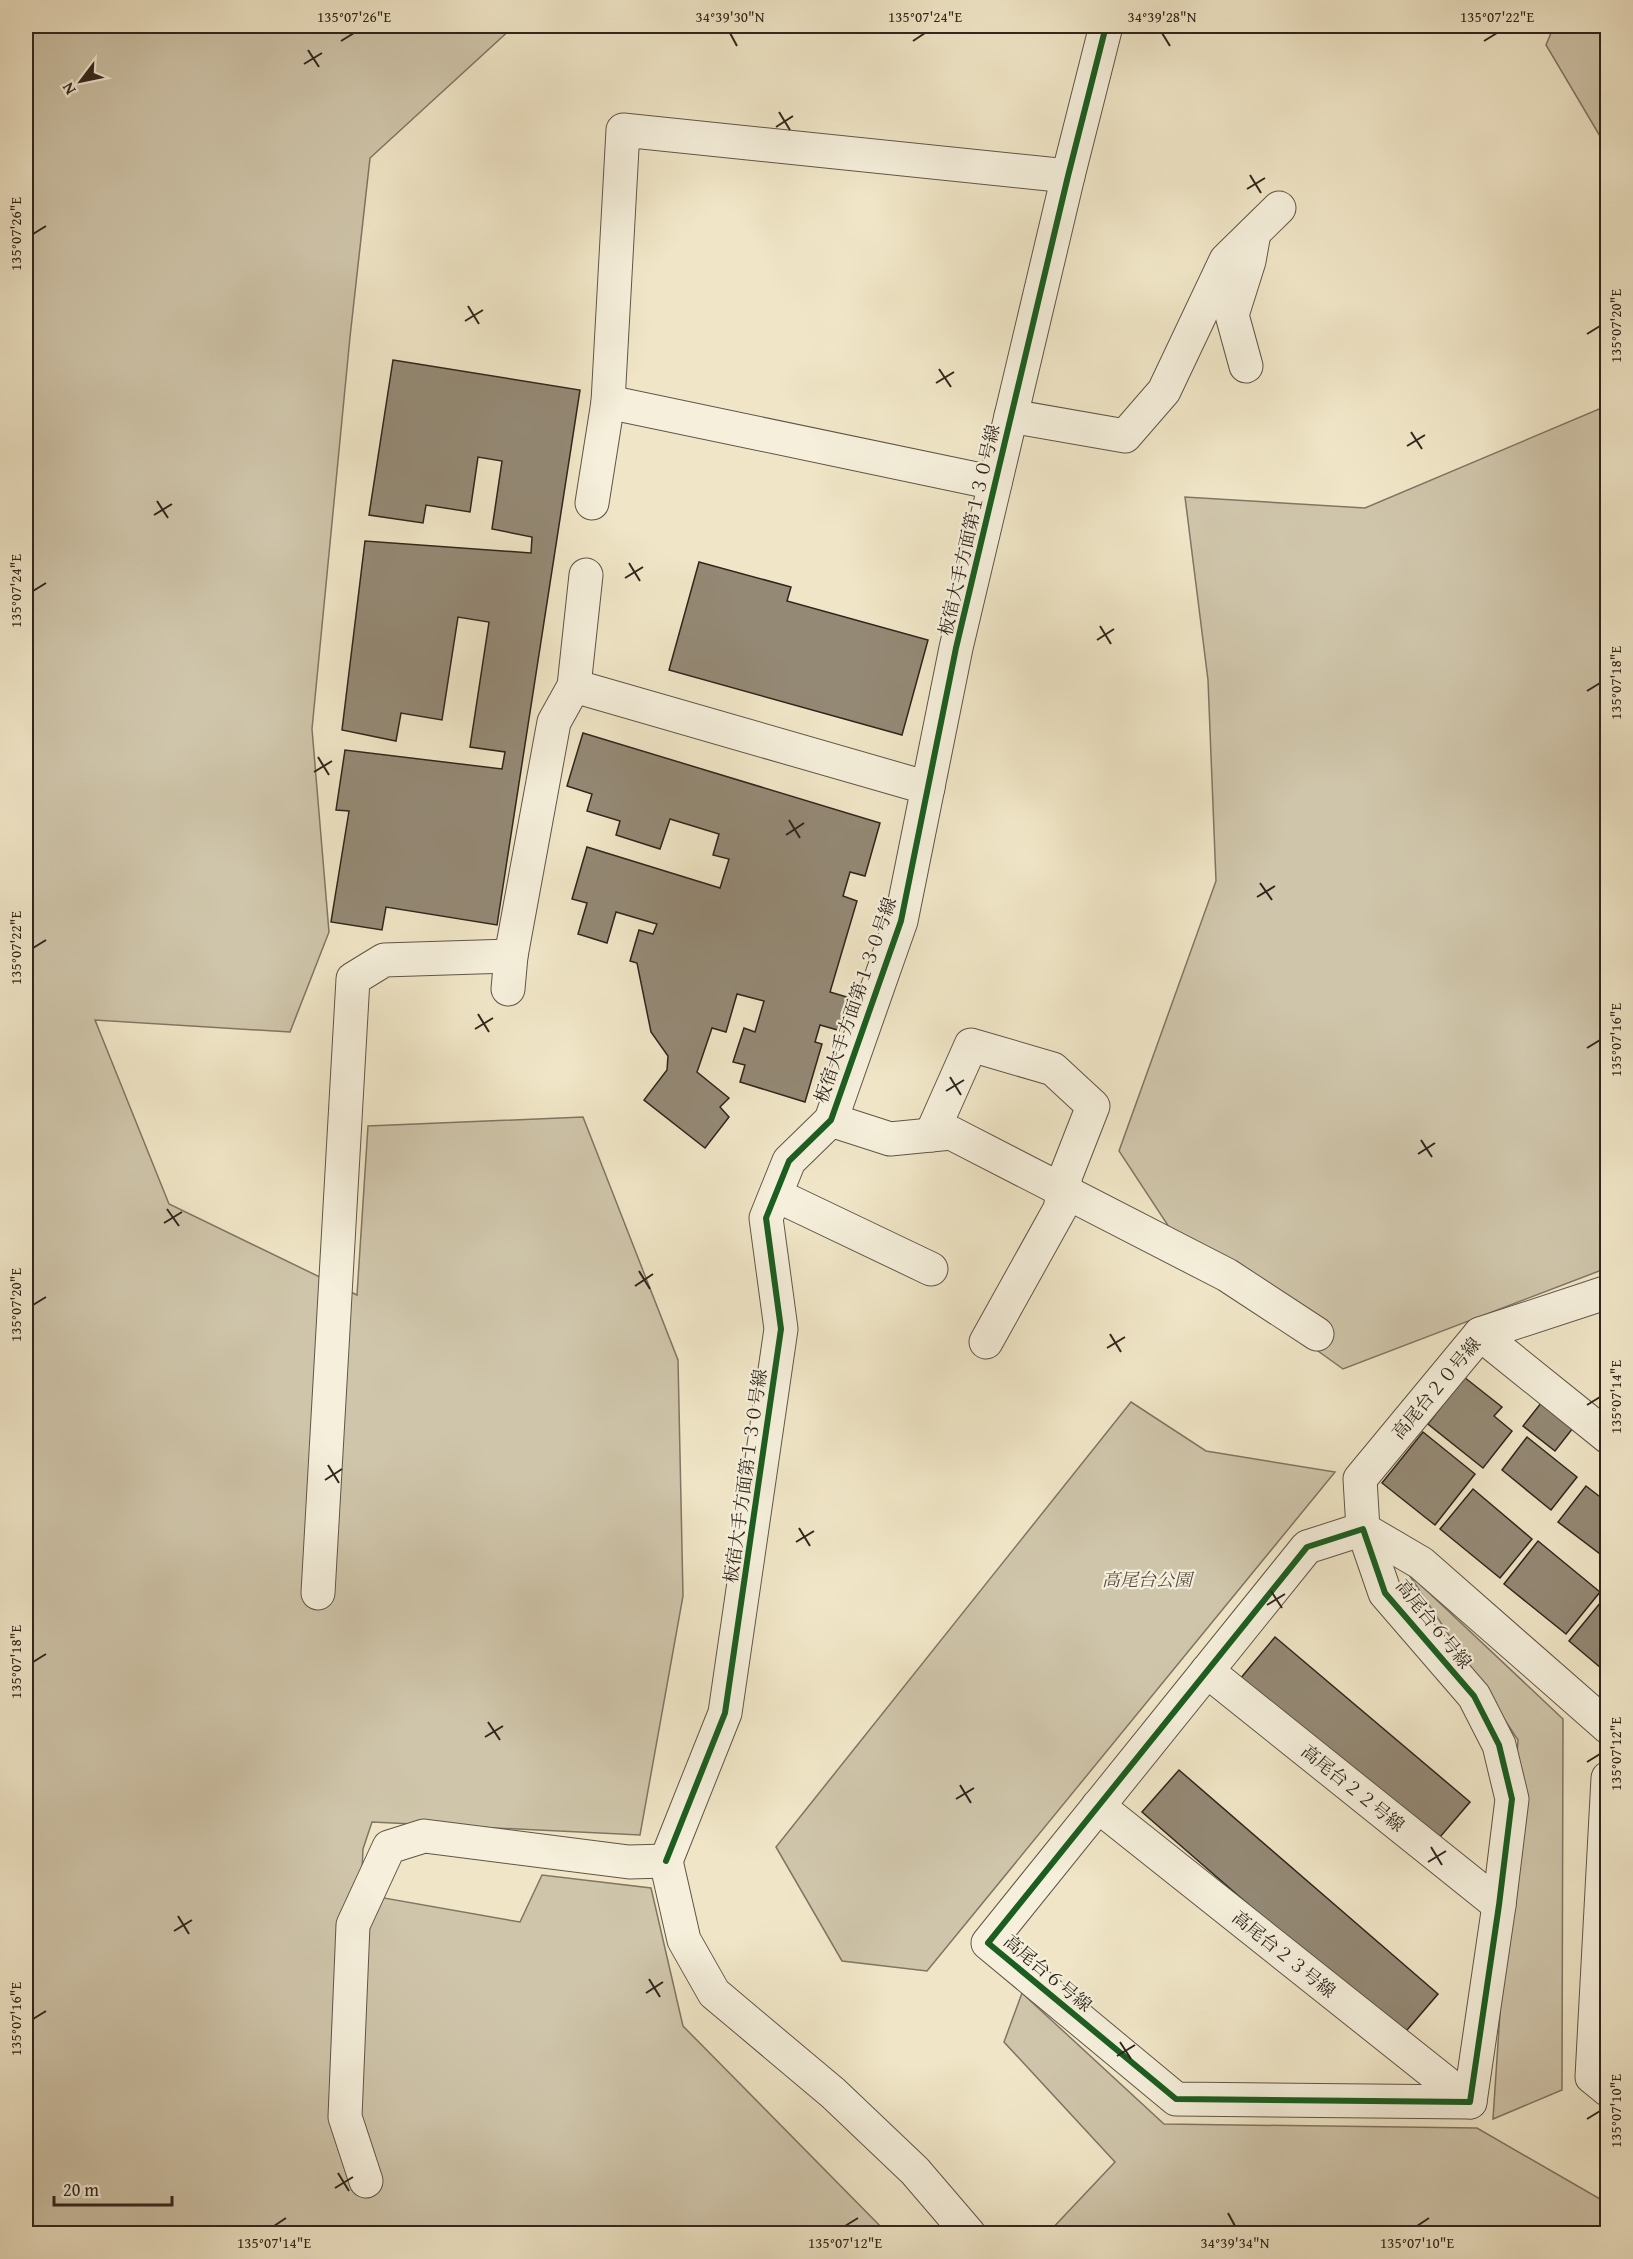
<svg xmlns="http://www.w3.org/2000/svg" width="1633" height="2259" font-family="'Gentium Book Plus','Noto Serif JP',serif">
<rect width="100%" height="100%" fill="#f0e6c7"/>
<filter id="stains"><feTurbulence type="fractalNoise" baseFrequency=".00333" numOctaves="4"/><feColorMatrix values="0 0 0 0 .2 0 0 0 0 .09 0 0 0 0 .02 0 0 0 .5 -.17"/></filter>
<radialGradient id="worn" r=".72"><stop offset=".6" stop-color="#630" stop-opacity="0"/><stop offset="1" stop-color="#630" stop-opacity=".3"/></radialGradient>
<g fill="#cfc5aa" stroke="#807563" stroke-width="1.5">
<path d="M 26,26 L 514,26 L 370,158 L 350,337 L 312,729 L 329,932 L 290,1032 L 95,1020 L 169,1204 L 357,1295 L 368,1126 L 583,1117 L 678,1360 L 683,1596 L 640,1835 L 372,1822 L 363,1849 L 361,1894 L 520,1922 L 542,1875 L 651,1888 L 683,2026 L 887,2233 L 26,2234 Z"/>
<path d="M 1554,26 L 1607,26 L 1607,148 L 1546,45 Z"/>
<path d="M 1607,399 L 1607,1268 L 1343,1369 L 1190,1259 L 1119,1151 L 1216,881 L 1208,680 L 1185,497 L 1365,508 L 1604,407 Z"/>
<path d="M 1131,1402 L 1206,1451 L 1335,1472 L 927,1971 L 842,1961 L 776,1847 Z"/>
<path d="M 1408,1573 L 1563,1719 L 1562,2090 L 1493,2119 L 1518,1740 Z"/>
<path d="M 1022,1993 L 1164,2124 L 1477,2128 L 1607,2203 L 1607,2233 L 1048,2233 L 1115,2162 L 1004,2042 Z"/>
</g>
<g fill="#948975" stroke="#30251c" stroke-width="1.5">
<path d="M 393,360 L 580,390 L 497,925 L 386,907 L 382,930 L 331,922 L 349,811 L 336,810 L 345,750 L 502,769 L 505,752 L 470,747 L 489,622 L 458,617 L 442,720 L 401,713 L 396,741 L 342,730 L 365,541 L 531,553 L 532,537 L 492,529 L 502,461 L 478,457 L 470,512 L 426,505 L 423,523 L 369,515 Z"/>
<path d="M 699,562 L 791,587 L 787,601 L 928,640 L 902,735 L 669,670 Z"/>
<path d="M 583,733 L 880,823 L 865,876 L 850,872 L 843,896 L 857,901 L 830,992 L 850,998 L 841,1031 L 820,1025 L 815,1042 L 822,1044 L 805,1102 L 740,1082 L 745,1065 L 733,1062 L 744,1028 L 755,1032 L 764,1001 L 737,994 L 726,1032 L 712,1028 L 697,1072 L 729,1098 L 720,1107 L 729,1117 L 705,1148 L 644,1100 L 667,1070 L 668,1056 L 651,1032 L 637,963 L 630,961 L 639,930 L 653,934 L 657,924 L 616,912 L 607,943 L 578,934 L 587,903 L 572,899 L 587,847 L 720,888 L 729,859 L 713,855 L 719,834 L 670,819 L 660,849 L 616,835 L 620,821 L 587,811 L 592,794 L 567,786 Z"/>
<path d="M 1464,1377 L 1502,1407 L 1494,1416 L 1512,1431 L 1483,1468 L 1428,1424 Z"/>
<path d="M 1545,1398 L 1577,1423 L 1555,1451 L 1523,1426 Z"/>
<path d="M 1423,1432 L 1475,1474 L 1435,1525 L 1382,1483 Z"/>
<path d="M 1527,1437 L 1577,1477 L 1551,1510 L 1502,1470 Z"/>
<path d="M 1586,1486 L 1608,1503 L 1608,1560 L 1558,1522 Z"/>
<path d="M 1473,1489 L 1532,1539 L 1500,1578 L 1440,1529 Z"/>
<path d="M 1538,1541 L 1600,1592 L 1566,1634 L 1504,1584 Z"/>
<path d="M 1601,1602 L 1608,1608 L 1608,1674 L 1569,1641 Z"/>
<path d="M 1275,1637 L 1470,1802 L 1434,1844 L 1240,1679 Z"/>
<path d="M 1179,1770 L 1438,1994 L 1401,2037 L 1142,1812 Z"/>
</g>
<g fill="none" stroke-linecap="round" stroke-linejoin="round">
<g stroke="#605547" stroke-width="35">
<g id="minor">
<path d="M 1246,366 L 1232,315 L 1249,261 L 1254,233"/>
<path d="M 608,402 L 995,483"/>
<path d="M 1011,416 L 1125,436 L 1164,391 L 1226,260 L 1279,208"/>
<path d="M 592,503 L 608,402 L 623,130 L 1068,176"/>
<path d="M 574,686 L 928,788"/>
<path d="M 508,989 L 511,956 L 554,722 L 574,686 L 586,575"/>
<path d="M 831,1120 L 890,1139 L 951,1133 L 1227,1275 L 1317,1334"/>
<path d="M 931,1135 L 971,1045 L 1053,1069 L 1093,1106 L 1066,1175 L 1060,1209 L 986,1342"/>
<path d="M 776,1195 L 931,1269"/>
<path d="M 1608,1292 L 1480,1334 L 1360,1479 L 1363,1529 L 1421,1563 L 1608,1727"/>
<path d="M 1480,1334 L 1608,1437"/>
<path d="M 1363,1529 L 1385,1593 L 1474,1696 L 1499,1745 L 1512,1799 L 1499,1905 L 1470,2102 L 1176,2099 L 988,1943 L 1307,1547 Z"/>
<path d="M 318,1593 L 353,979 L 384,960 L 511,956"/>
<path d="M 1207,1671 L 1499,1905"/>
<path d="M 1608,1778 L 1592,2077 L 1608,2090"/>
<path d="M 1098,1806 L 1470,2102"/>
<path d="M 666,1861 L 725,1713 L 781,1329 L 766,1218 L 789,1161 L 831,1120 L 901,921 L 956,648 L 1068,176 L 1106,26"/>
<path d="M 666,1861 L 684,1940 L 714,1993 L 833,2093 L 915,2171 L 969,2234"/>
<path d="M 366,2181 L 345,2117 L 353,1925 L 389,1847 L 424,1836 L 629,1862 L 666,1861"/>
</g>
</g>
<use href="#minor" stroke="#f5efdb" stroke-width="33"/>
<g stroke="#f5efdb" stroke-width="10">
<g id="cycleway">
<path d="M 1363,1529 L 1385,1593 L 1474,1696 L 1499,1745 L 1512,1799 L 1499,1905 L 1470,2102 L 1176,2099 L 988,1943 L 1307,1547 Z"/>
<path d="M 666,1861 L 725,1713 L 781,1329 L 766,1218 L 789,1161 L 831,1120 L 901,921 L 956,648 L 1068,176 L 1106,26"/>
</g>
</g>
<use href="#cycleway" stroke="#1b5e20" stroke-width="6"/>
</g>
<path fill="none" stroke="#30251c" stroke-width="2" d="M 730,33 L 737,46M 1162,33 L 1170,46M 341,41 L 354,33M 913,41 L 925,33M 1484,41 L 1497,33M 308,50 L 319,67M 304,64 L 322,53M 779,112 L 790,130M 776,127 L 793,116M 1250,175 L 1261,193M 1247,189 L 1265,178M 33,234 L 46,226M 468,306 L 479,324M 465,321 L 483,310M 1587,334 L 1600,326M 939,369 L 951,387M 936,383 L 954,372M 1411,432 L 1422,449M 1407,446 L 1425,435M 157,501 L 168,518M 154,515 L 172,504M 629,563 L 640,581M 625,578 L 643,567M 33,591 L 46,583M 1100,626 L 1111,644M 1097,640 L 1114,629M 1587,691 L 1600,683M 318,757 L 329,775M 314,772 L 332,761M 789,820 L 800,838M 786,835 L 804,823M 1260,883 L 1272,900M 1257,897 L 1275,886M 33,948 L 46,940M 478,1014 L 489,1032M 475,1029 L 493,1018M 1587,1048 L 1600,1040M 950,1077 L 961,1095M 946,1091 L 964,1080M 1421,1140 L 1432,1157M 1418,1154 L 1435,1143M 167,1209 L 179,1226M 164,1223 L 182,1212M 639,1271 L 650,1289M 635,1286 L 653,1274M 33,1305 L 46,1297M 1110,1334 L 1121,1352M 1107,1348 L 1125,1337M 1587,1405 L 1600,1397M 328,1465 L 339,1483M 325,1480 L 342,1469M 799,1528 L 810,1546M 796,1542 L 814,1531M 1271,1591 L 1282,1608M 1267,1605 L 1285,1594M 33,1662 L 46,1654M 488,1722 L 500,1740M 485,1737 L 503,1726M 1587,1762 L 1600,1754M 960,1785 L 971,1803M 956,1799 L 974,1788M 1431,1847 L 1442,1865M 1428,1862 L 1446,1851M 178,1916 L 189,1934M 174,1931 L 192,1920M 649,1979 L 660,1997M 646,1993 L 663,1982M 33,2019 L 46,2011M 1120,2042 L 1131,2059M 1117,2056 L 1135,2045M 1587,2119 L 1600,2111M 338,2173 L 349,2191M 335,2188 L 353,2177M 1228,2213 L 1235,2226M 274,2226 L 286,2218M 845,2226 L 858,2218M 1417,2226 L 1429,2218"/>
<g text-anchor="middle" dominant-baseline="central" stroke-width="4.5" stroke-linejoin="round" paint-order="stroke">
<g font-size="18" fill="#30251c" stroke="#f5efdb">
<text transform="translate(969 530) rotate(-77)">板宿大手方面第１３０号線</text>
<text transform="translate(855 1000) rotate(-71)">板宿大手方面第１３０号線</text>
<text transform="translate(1436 1388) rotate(-50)">高尾台２０号線</text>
<text transform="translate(745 1476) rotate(-82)">板宿大手方面第１３０号線</text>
<text transform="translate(1434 1624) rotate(51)">高尾台６号線</text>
<text transform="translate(1353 1788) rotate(39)">高尾台２２号線</text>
<text transform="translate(1284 1954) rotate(39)">高尾台２３号線</text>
<text transform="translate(1048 1973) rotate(40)">高尾台６号線</text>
</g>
<g font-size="18" font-style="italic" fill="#584d40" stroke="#f5efdb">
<text x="1147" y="1579">高尾台公園</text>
</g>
</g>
<rect width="1633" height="2259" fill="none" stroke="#f0e6c7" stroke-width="66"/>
<g transform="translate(81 81) rotate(238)" stroke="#f5efdb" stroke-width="4.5" paint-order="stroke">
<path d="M0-4.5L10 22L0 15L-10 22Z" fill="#30251c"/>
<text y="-9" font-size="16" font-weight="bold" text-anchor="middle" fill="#30251c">N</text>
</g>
<path d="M54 2196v9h118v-9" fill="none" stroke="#30251c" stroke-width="3"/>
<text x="63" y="2196" font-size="18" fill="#30251c" stroke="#f5efdb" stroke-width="4.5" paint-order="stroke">20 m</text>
<rect x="33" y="33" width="1567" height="2193" fill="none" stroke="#30251c" stroke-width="2"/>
<g font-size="15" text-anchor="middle" fill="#30251c">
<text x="354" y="22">135°07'26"E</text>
<text x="730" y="22">34°39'30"N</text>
<text x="925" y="22">135°07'24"E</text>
<text x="1162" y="22">34°39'28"N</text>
<text x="1497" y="22">135°07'22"E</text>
<text transform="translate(16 234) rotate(-90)" y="5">135°07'26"E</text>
<text transform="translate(1616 326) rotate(-90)" y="5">135°07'20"E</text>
<text transform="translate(16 591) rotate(-90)" y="5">135°07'24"E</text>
<text transform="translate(1616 683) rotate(-90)" y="5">135°07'18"E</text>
<text transform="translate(16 948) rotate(-90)" y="5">135°07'22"E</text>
<text transform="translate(1616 1040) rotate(-90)" y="5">135°07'16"E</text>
<text transform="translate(16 1305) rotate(-90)" y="5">135°07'20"E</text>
<text transform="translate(1616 1397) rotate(-90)" y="5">135°07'14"E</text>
<text transform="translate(16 1662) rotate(-90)" y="5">135°07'18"E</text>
<text transform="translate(1616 1754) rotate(-90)" y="5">135°07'12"E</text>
<text transform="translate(16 2019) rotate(-90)" y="5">135°07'16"E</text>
<text transform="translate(1616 2111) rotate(-90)" y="5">135°07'10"E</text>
<text x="274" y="2248">135°07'14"E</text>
<text x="845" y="2248">135°07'12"E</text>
<text x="1235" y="2248">34°39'34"N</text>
<text x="1417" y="2248">135°07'10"E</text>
</g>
<rect width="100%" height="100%" filter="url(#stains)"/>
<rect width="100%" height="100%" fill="url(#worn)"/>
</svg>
